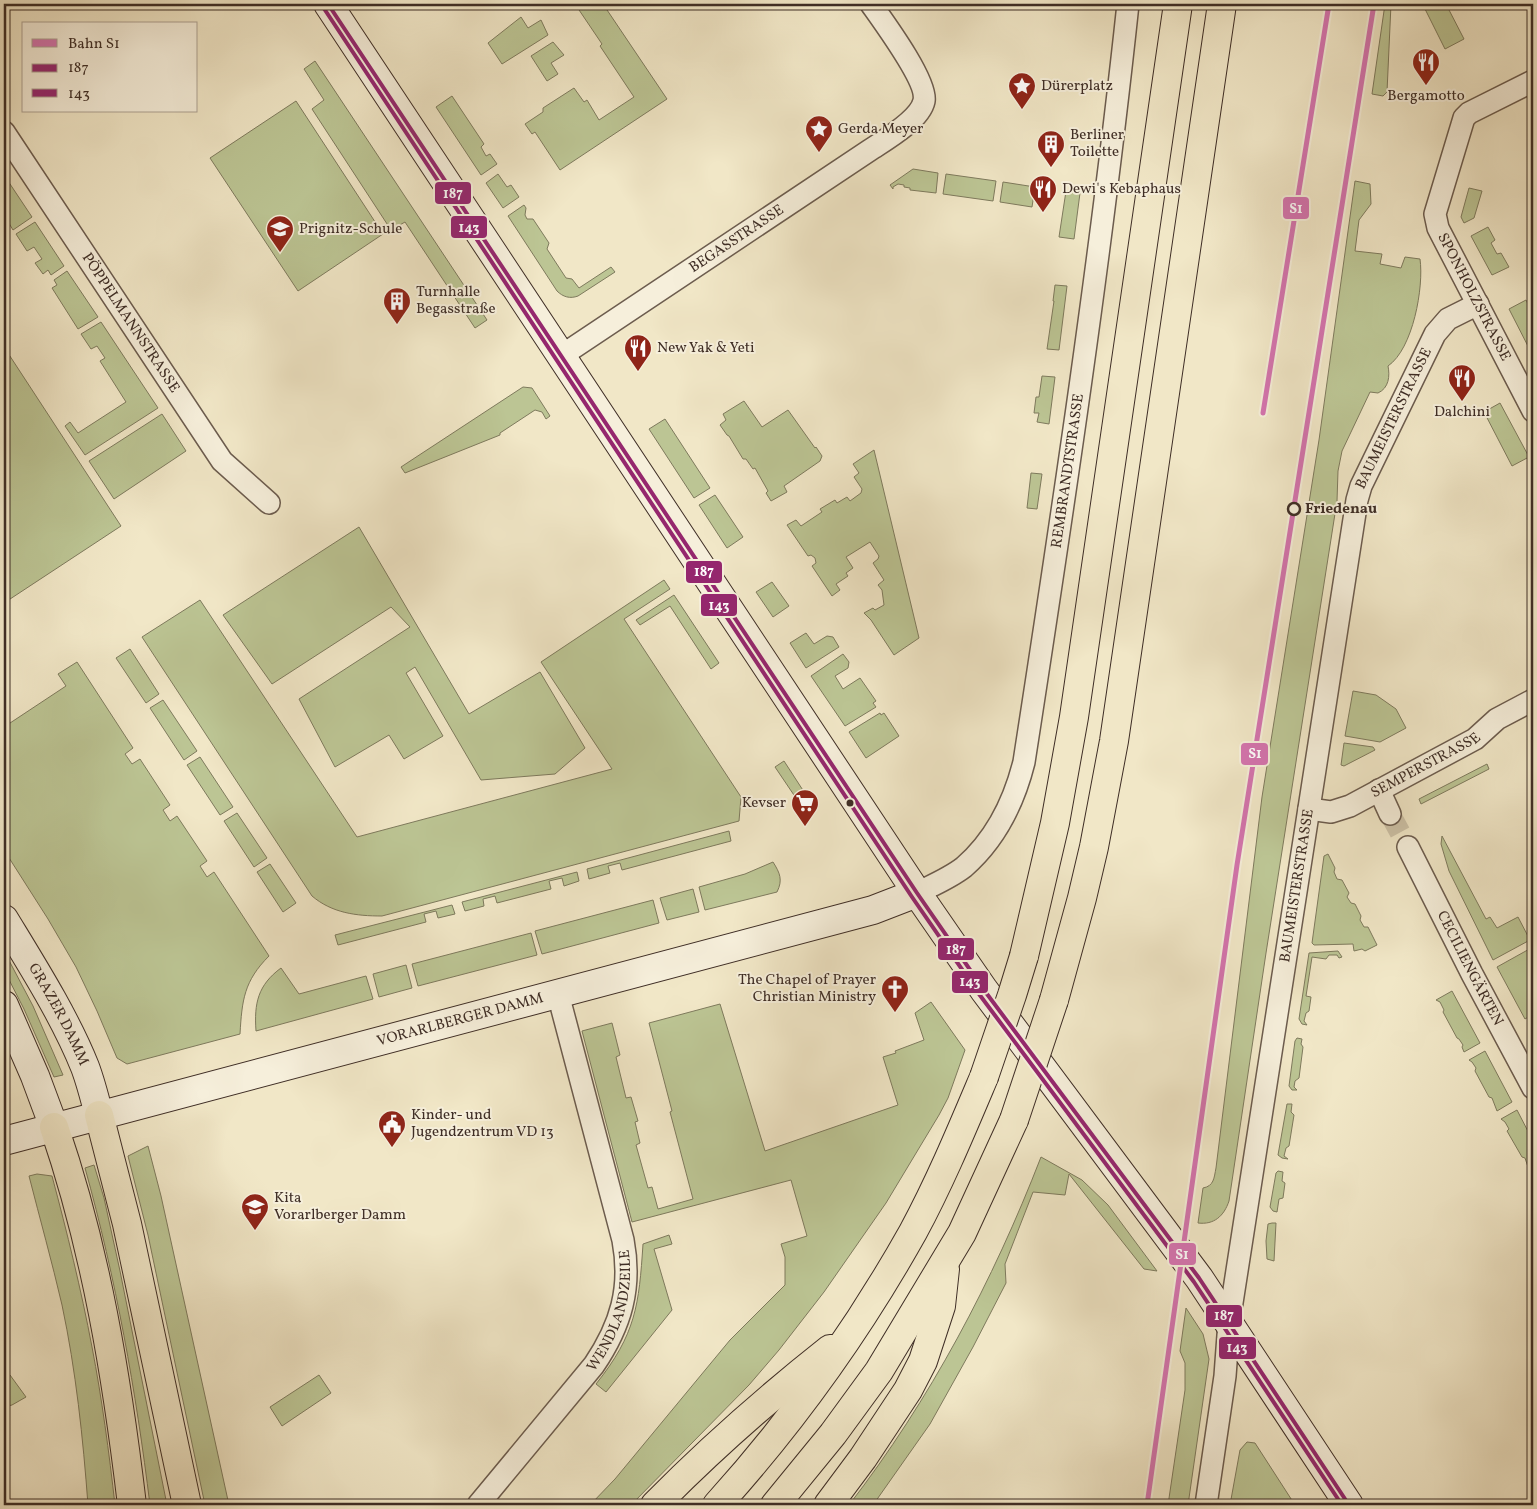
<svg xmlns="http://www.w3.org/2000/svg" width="1537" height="1509" font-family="Vollkorn,serif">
<rect width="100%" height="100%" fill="#f1e7c7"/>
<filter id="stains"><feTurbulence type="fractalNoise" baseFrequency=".004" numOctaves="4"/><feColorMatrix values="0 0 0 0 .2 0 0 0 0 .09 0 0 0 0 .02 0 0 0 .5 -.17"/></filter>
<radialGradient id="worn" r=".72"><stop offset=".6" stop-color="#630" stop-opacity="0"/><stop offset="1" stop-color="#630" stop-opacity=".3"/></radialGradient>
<g fill="#bcc594" stroke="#7e7a5d">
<path d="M 575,4 L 603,4 L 667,99 L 560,170 L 535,132 L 532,134 L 525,124 L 543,112 L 543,108 L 574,88 L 584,102 L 587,100 L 599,120 L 634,97 L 600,46 L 602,44 Z"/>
<path d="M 1385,4 L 1391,4 L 1387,92 L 1383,96 L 1372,94 Z"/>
<path d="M 1418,4 L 1456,4 L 1448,8 L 1464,39 L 1445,49 L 1425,9 Z"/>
<path d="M 521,17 L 528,28 L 541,20 L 548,35 L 502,64 L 488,43 Z"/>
<path d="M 553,42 L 564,55 L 551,63 L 558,74 L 547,81 L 531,56 Z"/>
<path d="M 315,61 L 487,320 L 475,328 L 405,222 L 391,230 L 312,109 L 324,100 L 304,69 Z"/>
<path d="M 452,96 L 484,144 L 481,147 L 486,156 L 490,154 L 497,164 L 481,175 L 436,107 Z"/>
<path d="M 296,101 L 383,234 L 298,291 L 210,158 Z"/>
<path d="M 913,169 L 938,173 L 936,193 L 910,190 L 910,188 L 904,187 L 904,185 L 898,184 L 893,187 L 893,189 L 890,185 Z"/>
<path d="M 498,174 L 507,187 L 511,185 L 519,197 L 503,208 L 486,183 Z"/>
<path d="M 946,174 L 996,181 L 993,201 L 943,194 Z"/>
<path d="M 4,175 L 32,217 L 13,230 L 4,215 Z"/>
<path d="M 1355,181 L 1370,184 L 1371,204 L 1359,220 L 1355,251 L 1382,254 L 1380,264 L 1401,268 L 1405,257 L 1420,259 C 1424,287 1413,349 1388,366 C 1390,376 1389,388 1378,393 L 1370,392 L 1342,451 L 1338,471 L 1337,501 L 1266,953 L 1229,1201 C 1224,1216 1214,1225 1198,1223 L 1203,1188 C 1214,1186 1214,1178 1216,1168 L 1262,797 L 1319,440 Z"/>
<path d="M 1003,182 L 1035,187 L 1032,207 L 1000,202 Z"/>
<path d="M 1469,188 L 1482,191 L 1474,218 L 1464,223 L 1461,217 Z"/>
<path d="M 1066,191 L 1080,193 L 1074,239 L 1059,237 Z"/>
<path d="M 524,205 L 526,208 L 525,215 L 527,219 L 533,219 L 549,243 L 547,249 L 566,278 L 572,279 L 579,288 L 611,267 L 615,272 L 578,296 C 570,299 563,297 557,291 L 508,216 Z"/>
<path d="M 35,222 L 64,266 L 51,275 L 48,270 L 43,274 L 35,263 L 42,259 L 34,247 L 27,251 L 16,234 Z"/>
<path d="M 1488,227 L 1495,240 L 1491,243 L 1497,254 L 1501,253 L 1509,267 L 1492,275 L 1471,236 Z"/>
<path d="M 67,271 L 98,317 L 78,329 L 52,288 L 57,285 L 54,280 Z"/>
<path d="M 1055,285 L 1067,286 L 1059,350 L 1047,349 L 1054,301 L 1053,301 Z"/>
<path d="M 1526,300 L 1533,314 L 1528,317 L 1533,328 L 1532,354 L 1509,309 Z"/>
<path d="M 101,322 L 158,408 L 85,455 L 65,426 L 70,422 L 78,433 L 126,402 L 100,361 L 105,358 L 97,346 L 91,349 L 81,334 Z"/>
<path d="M 4,347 L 121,526 L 4,603 Z"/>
<path d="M 1042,376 L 1055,377 L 1049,424 L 1037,422 L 1039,413 L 1034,413 L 1036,397 L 1039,397 Z"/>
<path d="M 523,387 L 532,388 L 550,416 L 546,419 L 542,412 L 535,410 L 500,433 L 500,435 L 405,473 L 401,467 Z"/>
<path d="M 744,401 L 762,427 L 788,410 L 815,448 L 816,447 L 822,456 L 820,461 L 784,486 L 787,492 L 771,501 L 766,493 L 768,491 L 755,468 L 753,469 L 746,459 L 743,459 L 729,436 L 727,435 L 720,425 L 726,420 L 723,414 Z"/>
<path d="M 1500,403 L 1529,457 L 1512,466 L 1484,412 Z"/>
<path d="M 162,414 L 186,451 L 114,499 L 89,461 Z"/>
<path d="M 665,419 L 710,488 L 694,498 L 649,429 Z"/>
<path d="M 874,450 L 919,638 L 894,655 L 871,620 L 864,613 L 873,608 L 875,610 L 884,605 L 882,590 L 878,585 L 884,580 L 873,563 L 878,559 L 879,556 L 870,542 L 846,557 L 853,568 L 846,573 L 848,576 L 836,584 L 840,590 L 832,596 L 812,566 L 816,563 L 815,558 L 811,555 L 808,556 L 787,525 L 796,520 L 801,526 L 822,512 L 820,509 L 835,500 L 837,503 L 847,497 L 850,501 L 861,493 L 862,489 L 854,477 L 859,473 L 853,464 Z"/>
<path d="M 1031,473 L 1042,474 L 1037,509 L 1027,508 Z"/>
<path d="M 715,495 L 743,537 L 727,548 L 699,505 Z"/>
<path d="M 359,527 L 469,714 L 540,672 L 585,748 L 555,774 L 481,780 L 415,667 L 406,673 L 443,736 L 404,759 L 389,735 L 335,767 L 299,699 L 410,627 L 391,607 L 272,684 L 223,615 Z"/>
<path d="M 664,580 L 670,589 L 624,619 L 741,797 L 739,821 L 382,916 C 356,916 332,913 312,896 L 142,637 L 200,600 L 357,837 L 612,769 L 541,662 Z"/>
<path d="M 772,582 L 789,606 L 773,617 L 756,592 Z"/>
<path d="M 674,595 L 719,663 L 711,669 L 670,606 L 640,625 L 636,620 Z"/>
<path d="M 806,633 L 814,644 L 827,636 L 833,637 L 839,647 L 806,668 L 790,643 Z"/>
<path d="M 130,649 L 159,694 L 146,703 L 116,658 Z"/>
<path d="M 843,654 L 849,662 L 848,668 L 835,676 L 843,689 L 860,678 L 876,701 L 873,703 L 876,707 L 845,726 L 811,676 Z"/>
<path d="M 77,662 L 133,748 L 125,754 L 132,764 L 140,759 L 170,805 L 163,810 L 170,821 L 177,816 L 207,861 L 200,866 L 207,877 L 214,872 L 269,956 C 244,981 242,1000 240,1034 L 127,1064 L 117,1058 L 97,1011 L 76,967 L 48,919 L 4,850 L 4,727 L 66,686 L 58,674 Z"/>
<path d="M 1353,691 L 1376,695 L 1396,709 L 1406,728 L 1380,742 L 1345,736 Z"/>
<path d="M 163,700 L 197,751 L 184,760 L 150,708 Z"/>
<path d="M 880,713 L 881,715 L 884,713 L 899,736 L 866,758 L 849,732 Z"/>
<path d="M 1344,743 L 1373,747 L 1375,750 L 1344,766 L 1341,765 Z"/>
<path d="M 200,757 L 233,807 L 220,815 L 187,765 Z"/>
<path d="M 784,761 L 808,798 L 800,804 L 775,767 Z"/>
<path d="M 1487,764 L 1489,769 L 1421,804 L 1419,799 Z"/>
<path d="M 237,813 L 267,858 L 254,867 L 224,821 Z"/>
<path d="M 729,831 L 731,841 L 622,870 L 620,863 L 608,866 L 610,873 L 589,879 L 587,869 Z"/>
<path d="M 1442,836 L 1486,919 L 1490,917 L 1497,928 L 1518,917 L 1530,940 L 1493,960 L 1449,871 L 1441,844 Z"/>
<path d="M 1328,854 L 1335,868 L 1334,872 L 1337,879 L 1342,880 L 1349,893 L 1347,897 L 1351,903 L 1355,904 L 1361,916 L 1360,920 L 1364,927 L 1368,927 L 1377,945 L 1365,951 L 1362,949 L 1354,951 L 1353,944 L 1314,945 L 1312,943 L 1324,856 Z"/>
<path d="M 773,862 C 780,873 783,880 777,892 L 705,910 L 699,887 L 745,874 Z"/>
<path d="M 270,864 L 296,903 L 283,912 L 257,872 Z"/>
<path d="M 577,872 L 579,881 L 564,886 L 562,878 L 549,881 L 551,889 L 497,903 L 495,896 L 483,899 L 484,906 L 465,911 L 462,902 Z"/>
<path d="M 693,889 L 699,912 L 667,920 L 660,898 Z"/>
<path d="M 653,900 L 659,923 L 542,954 L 535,931 Z"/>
<path d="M 452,905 L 455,914 L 438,918 L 436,911 L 424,914 L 426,922 L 338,945 L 335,935 Z"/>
<path d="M 531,933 L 537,955 L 418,986 L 412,964 Z"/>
<path d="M 1533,947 L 1533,1014 L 1525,1019 L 1497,967 Z"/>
<path d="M 4,951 L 33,1006 L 63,1075 L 54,1077 L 24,1009 L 4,970 Z"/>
<path d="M 1338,951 L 1342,957 L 1339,958 L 1337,955 L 1329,955 L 1326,959 L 1312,957 L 1306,996 L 1311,997 L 1309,1011 L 1306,1013 L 1304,1021 L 1307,1025 L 1302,1024 L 1299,1019 L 1309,953 Z"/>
<path d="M 406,965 L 412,988 L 379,997 L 373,974 Z"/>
<path d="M 281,968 L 299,994 L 366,976 L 373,999 L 256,1031 C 254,1003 258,985 281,968 Z"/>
<path d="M 1452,991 L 1480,1043 L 1464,1052 L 1462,1047 L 1463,1045 L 1459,1039 L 1457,1038 L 1443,1012 L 1444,1010 L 1440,1002 L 1436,1000 Z"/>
<path d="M 931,1002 L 965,1050 L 948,1098 L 939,1115 L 886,1203 L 824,1292 L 779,1350 L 749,1385 L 631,1505 L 590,1505 L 615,1479 L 730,1340 L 785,1285 L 785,1257 L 781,1244 L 807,1236 L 791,1180 L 632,1222 L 582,1031 L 612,1023 L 620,1055 L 616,1057 L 626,1098 L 631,1097 L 638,1121 L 635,1122 L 640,1143 L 636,1145 L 648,1188 L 652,1187 L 658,1209 L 693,1199 L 670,1112 L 672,1111 L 649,1023 L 720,1004 L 765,1151 L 898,1105 L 883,1057 L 896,1053 L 895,1051 L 924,1040 L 915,1013 Z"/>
<path d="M 1297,1038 L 1302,1039 L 1301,1044 L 1303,1047 L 1299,1078 L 1295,1081 L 1294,1087 L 1297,1090 L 1292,1090 L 1289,1086 L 1295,1041 Z"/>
<path d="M 1485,1051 L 1512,1102 L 1497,1111 L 1492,1098 L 1489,1097 L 1475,1071 L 1476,1068 L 1472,1062 L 1469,1060 Z"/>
<path d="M 1287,1104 L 1292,1104 L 1291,1112 L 1294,1115 L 1289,1146 L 1286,1148 L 1284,1156 L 1288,1159 L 1282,1158 L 1278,1155 Z"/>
<path d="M 1517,1110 L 1533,1141 L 1533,1168 L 1529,1170 L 1525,1158 L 1522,1157 L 1507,1131 L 1509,1129 L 1505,1122 L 1501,1119 Z"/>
<path d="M 148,1146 L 161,1196 L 229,1505 L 205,1505 L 148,1235 L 128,1156 Z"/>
<path d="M 1041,1157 L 1082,1180 L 1108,1205 L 1157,1271 L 1144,1269 L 1069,1174 L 1065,1195 L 1033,1192 L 1005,1264 L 1006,1283 L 973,1347 L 930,1424 L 873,1505 L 849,1505 C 930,1400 993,1281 1041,1157 Z"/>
<path d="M 94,1165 L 104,1198 L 120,1271 L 167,1505 L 150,1505 C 136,1391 116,1279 85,1168 Z"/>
<path d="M 1278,1171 L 1283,1172 L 1282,1181 L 1285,1183 L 1283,1198 L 1279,1199 L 1277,1212 L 1273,1211 L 1270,1207 L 1276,1173 Z"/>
<path d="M 37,1174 L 52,1176 C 67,1232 81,1289 92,1347 C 102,1399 109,1452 115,1505 L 88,1505 C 83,1438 76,1371 62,1305 C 52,1262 40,1219 29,1176 Z"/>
<path d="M 1272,1223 L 1276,1223 L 1274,1261 L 1267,1259 L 1266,1241 L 1268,1224 Z"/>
<path d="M 669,1235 L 672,1244 L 654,1249 L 672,1310 L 606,1392 L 596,1384 C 636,1334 639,1305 643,1244 Z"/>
<path d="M 1186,1308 L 1203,1334 L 1209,1359 L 1188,1505 L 1168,1505 L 1185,1390 L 1185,1363 L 1180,1351 Z"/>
<path d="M 10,1375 L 26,1397 L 12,1405 L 4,1407 L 4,1383 L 8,1380 Z"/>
<path d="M 319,1375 L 331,1393 L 282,1426 L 270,1407 Z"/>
<path d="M 1247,1442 L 1255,1443 L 1295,1505 L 1230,1505 L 1240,1450 Z"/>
</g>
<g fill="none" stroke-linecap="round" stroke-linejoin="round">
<path stroke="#cdc2a7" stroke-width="21" stroke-dasharray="21 11" stroke-linecap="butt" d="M 1390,814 L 1408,847"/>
<g stroke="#6c5c4e" stroke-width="24">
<g id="street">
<path id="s1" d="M 1533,81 L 1469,113 L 1464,118 L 1435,214 L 1438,228 L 1533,411"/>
<path id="s2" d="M 4,132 L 222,461 L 269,503"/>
<path id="s3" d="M 561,356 L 870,150 C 885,140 920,120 924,101 C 928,82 883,21 871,4"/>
<path d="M 1379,790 L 1390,814"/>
<path id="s4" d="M 1309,809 L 1331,812 L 1350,806 L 1475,739 L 1497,719 L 1533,700"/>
<path id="s5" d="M 1408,847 L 1472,974 L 1533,1088"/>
<path id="s6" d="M 917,893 C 933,885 950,878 964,867 C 996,839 1014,802 1024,762 C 1063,510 1101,257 1128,4"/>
<path id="s7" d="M 478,1505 L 594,1365 C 621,1325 632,1288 623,1240 L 558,994"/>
<path id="s8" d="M 1206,1505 L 1225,1376 L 1229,1322 L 1357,500 L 1361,486 L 1435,334 L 1448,319 L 1478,304"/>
</g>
</g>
<g stroke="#3f2e26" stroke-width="30">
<g id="secondary">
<path d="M 328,4 L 917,893 L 984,990 L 1199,1278 L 1349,1505"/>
<path id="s9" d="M 4,919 C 32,965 65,1017 85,1067 C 91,1083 95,1099 99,1115"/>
<path d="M 4,1005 L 35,1076 L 54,1127"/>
<path id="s10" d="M 4,1141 L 873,910 L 917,893"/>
</g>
</g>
<g stroke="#3f2e26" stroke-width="30">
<g id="highway">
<path d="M 1024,956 L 1055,823 L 1074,717 L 1178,4"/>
<path d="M 1054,1000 L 1082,898 L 1094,847 L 1114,741 L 1222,4"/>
<path d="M 99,1115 L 127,1224 L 187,1505"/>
<path d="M 54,1127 C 96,1249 117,1378 132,1505"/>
<path d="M 655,1505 C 710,1449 768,1398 830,1349"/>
<path d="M 717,1505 C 792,1422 858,1330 913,1232 C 940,1182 962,1129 984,1077"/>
<path d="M 775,1505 L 833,1434 L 879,1371 L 962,1233 L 1014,1120"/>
<path d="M 828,1505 L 863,1458 L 908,1390 L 923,1361 L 941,1306 L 945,1269"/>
</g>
</g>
<use href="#street" stroke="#f6efdb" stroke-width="21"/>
<use href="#secondary" stroke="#f6efdb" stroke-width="28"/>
<use href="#highway" stroke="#f1e7c7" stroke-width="28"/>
<g stroke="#3f2e26" stroke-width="30" stroke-linecap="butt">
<g id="highway-bridge">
<path d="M 984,1077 L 1012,995 L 1024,956"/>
<path d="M 1014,1120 L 1054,1000"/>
</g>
</g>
<use href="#highway-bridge" stroke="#f1e7c7" stroke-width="28"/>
<g stroke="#f6efdb" stroke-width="8">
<path id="bus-1" d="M 328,4 L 917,893 L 984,990 L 1199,1278 L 1349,1505"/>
</g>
<g stroke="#f6efdb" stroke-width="8">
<path id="bus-2" d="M 323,7 L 912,897 L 979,994 L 1194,1282 L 1342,1505"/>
</g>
<use href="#bus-1" stroke="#95276e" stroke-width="4"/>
<use href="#bus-2" stroke="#95276e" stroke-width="4"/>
<g stroke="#f6efdb" stroke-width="9">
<g id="rail-1">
<path d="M 1263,413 L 1329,4"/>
<path d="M 1147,1505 L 1237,865 L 1374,4"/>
</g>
</g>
<use href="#rail-1" stroke="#d474ae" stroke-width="5"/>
</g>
<defs>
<g id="restaurant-pin" transform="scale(1.4375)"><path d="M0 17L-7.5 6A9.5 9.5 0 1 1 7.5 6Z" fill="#8f2418" stroke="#f6efdb"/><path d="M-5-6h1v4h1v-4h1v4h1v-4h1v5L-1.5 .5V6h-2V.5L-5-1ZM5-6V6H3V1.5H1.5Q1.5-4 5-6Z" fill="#fff"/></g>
<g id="sight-pin" transform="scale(1.4375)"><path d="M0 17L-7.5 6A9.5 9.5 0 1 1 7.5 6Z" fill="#8f2418" stroke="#f6efdb"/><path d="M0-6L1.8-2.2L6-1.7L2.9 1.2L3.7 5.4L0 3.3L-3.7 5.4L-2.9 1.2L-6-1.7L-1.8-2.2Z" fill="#fff"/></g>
<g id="building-pin" transform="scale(1.4375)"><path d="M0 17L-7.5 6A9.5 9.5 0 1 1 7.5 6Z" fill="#8f2418" stroke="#f6efdb"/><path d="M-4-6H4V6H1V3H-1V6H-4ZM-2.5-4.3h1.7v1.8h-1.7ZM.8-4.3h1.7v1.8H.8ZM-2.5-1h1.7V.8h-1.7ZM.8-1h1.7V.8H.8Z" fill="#fff"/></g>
<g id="school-pin" transform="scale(1.4375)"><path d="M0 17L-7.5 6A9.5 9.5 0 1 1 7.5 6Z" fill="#8f2418" stroke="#f6efdb"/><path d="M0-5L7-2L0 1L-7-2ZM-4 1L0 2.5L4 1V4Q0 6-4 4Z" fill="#fff"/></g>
<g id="supermarket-pin" transform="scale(1.4375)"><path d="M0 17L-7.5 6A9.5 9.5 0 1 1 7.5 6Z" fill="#8f2418" stroke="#f6efdb"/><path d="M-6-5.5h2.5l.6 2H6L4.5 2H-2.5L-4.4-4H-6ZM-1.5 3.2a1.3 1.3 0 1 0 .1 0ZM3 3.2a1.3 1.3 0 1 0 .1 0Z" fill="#fff"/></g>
<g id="church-pin" transform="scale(1.4375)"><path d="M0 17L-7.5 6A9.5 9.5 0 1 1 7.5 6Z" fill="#8f2418" stroke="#f6efdb"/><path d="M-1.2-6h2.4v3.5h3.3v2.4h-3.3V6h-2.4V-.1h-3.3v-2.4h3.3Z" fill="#fff"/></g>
<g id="civic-pin" transform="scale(1.4375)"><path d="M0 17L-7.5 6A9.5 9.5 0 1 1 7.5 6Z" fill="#8f2418" stroke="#f6efdb"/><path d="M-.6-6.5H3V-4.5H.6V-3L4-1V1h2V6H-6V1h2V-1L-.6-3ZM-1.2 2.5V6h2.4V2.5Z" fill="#fff"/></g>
</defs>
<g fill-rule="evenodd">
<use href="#restaurant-pin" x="1426" y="62"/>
<use href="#sight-pin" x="1022" y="86"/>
<use href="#sight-pin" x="819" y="129"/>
<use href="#building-pin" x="1051" y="144"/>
<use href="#restaurant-pin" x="1043" y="189"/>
<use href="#school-pin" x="280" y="229"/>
<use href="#building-pin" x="397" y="301"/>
<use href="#restaurant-pin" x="638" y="348"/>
<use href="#restaurant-pin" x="1462" y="378"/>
<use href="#supermarket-pin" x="805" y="803"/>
<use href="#church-pin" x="895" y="989"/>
<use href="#civic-pin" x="392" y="1124"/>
<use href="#school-pin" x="255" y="1207"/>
</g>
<circle fill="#f6efdb" stroke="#3f2e26" stroke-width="2.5" cx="1294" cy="509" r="6"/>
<circle fill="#3f2e26" stroke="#f6efdb" stroke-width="2" cx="850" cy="803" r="4.5"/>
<g text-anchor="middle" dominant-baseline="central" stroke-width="4" stroke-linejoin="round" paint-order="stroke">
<g font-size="15" fill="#3f2e26" stroke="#f6efdb" text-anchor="start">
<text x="1041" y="86">Dürerplatz</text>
<text x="1426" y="96" text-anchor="middle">Bergamotto</text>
<text x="838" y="129">Gerda Meyer</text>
<text x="1070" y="135">Berliner<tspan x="1070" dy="17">Toilette</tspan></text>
<text x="1062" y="189">Dewi's Kebaphaus</text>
<text x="299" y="229">Prignitz-Schule</text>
<text x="416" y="292">Turnhalle<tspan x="416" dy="17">Begasstraße</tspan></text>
<text x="657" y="348">New Yak &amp; Yeti</text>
<text x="1462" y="412" text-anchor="middle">Dalchini</text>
<text x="786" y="803" text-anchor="end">Kevser</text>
<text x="876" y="980" text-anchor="end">The Chapel of Prayer<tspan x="876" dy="17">Christian Ministry</tspan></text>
<text x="411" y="1115">Kinder- und<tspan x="411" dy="17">Jugendzentrum VD 13</tspan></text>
<text x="274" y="1198">Kita<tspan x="274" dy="17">Vorarlberger Damm</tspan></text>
</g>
<g font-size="15" fill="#3f2e26" stroke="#f6efdb">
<text stroke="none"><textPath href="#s3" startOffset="211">BEGASSTRASSE</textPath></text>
<text stroke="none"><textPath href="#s1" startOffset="271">SPONHOLZSTRASSE</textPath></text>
<text stroke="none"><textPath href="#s2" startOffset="229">PÖPPELMANNSTRASSE</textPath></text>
<text stroke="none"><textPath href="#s8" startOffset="1106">BAUMEISTERSTRASSE</textPath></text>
<text stroke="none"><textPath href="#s6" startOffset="471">REMBRANDTSTRASSE</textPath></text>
<text stroke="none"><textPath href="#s4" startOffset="128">SEMPERSTRASSE</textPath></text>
<text stroke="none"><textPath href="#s8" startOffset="626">BAUMEISTERSTRASSE</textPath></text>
<text stroke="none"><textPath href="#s5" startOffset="136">CECILIENGÄRTEN</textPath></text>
<text stroke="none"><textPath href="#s9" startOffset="110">GRAZER DAMM</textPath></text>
<text stroke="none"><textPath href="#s10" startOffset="472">VORARLBERGER DAMM</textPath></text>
<text stroke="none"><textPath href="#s7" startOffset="240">WENDLANDZEILE</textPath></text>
</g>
<g font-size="15" font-weight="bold" fill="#3f2e26" stroke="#f6efdb" text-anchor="start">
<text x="1305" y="509">Friedenau</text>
</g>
</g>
<g stroke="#f6efdb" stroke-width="2">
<rect x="434" y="181" width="38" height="24" rx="5" fill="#95276e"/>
<rect x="1282" y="196" width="28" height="24" rx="5" fill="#d474ae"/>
<rect x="450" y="215" width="38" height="24" rx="5" fill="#95276e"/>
<rect x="685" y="560" width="38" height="24" rx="5" fill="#95276e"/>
<rect x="700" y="593" width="38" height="24" rx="5" fill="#95276e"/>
<rect x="1240" y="742" width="29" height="24" rx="5" fill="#d474ae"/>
<rect x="937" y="937" width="38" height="24" rx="5" fill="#95276e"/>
<rect x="951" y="970" width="38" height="24" rx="5" fill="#95276e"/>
<rect x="1168" y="1242" width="29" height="24" rx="5" fill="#d474ae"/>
<rect x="1205" y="1304" width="38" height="24" rx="5" fill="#95276e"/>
<rect x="1218" y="1336" width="39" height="24" rx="5" fill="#95276e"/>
</g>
<g font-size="14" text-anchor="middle" font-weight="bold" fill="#fff">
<text x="453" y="198">187</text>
<text x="1296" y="213">S1</text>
<text x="469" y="232">143</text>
<text x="704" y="576">187</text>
<text x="719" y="610">143</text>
<text x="1255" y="758">S1</text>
<text x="956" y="954">187</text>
<text x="970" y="986">143</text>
<text x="1182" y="1259">S1</text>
<text x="1224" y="1320">187</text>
<text x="1237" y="1352">143</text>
</g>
<rect width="1537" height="1509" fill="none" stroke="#f1e7c7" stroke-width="20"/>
<rect x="5" y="5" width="1527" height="1499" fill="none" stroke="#3f2e26" stroke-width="2.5"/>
<rect x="10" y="10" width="1517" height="1489" fill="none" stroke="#3f2e26"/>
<rect x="22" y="22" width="175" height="90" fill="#f6efdb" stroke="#ada293"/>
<rect x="32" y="39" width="25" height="8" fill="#d474ae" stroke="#ada293"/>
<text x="68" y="48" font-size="15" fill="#3f2e26">Bahn S1</text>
<rect x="32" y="64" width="25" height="8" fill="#95276e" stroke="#ada293"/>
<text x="68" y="72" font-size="15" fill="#3f2e26">187</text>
<rect x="32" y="89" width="25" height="8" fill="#95276e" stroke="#ada293"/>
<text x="68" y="98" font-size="15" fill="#3f2e26">143</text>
<rect width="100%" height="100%" filter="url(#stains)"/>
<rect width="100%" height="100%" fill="url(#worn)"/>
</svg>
